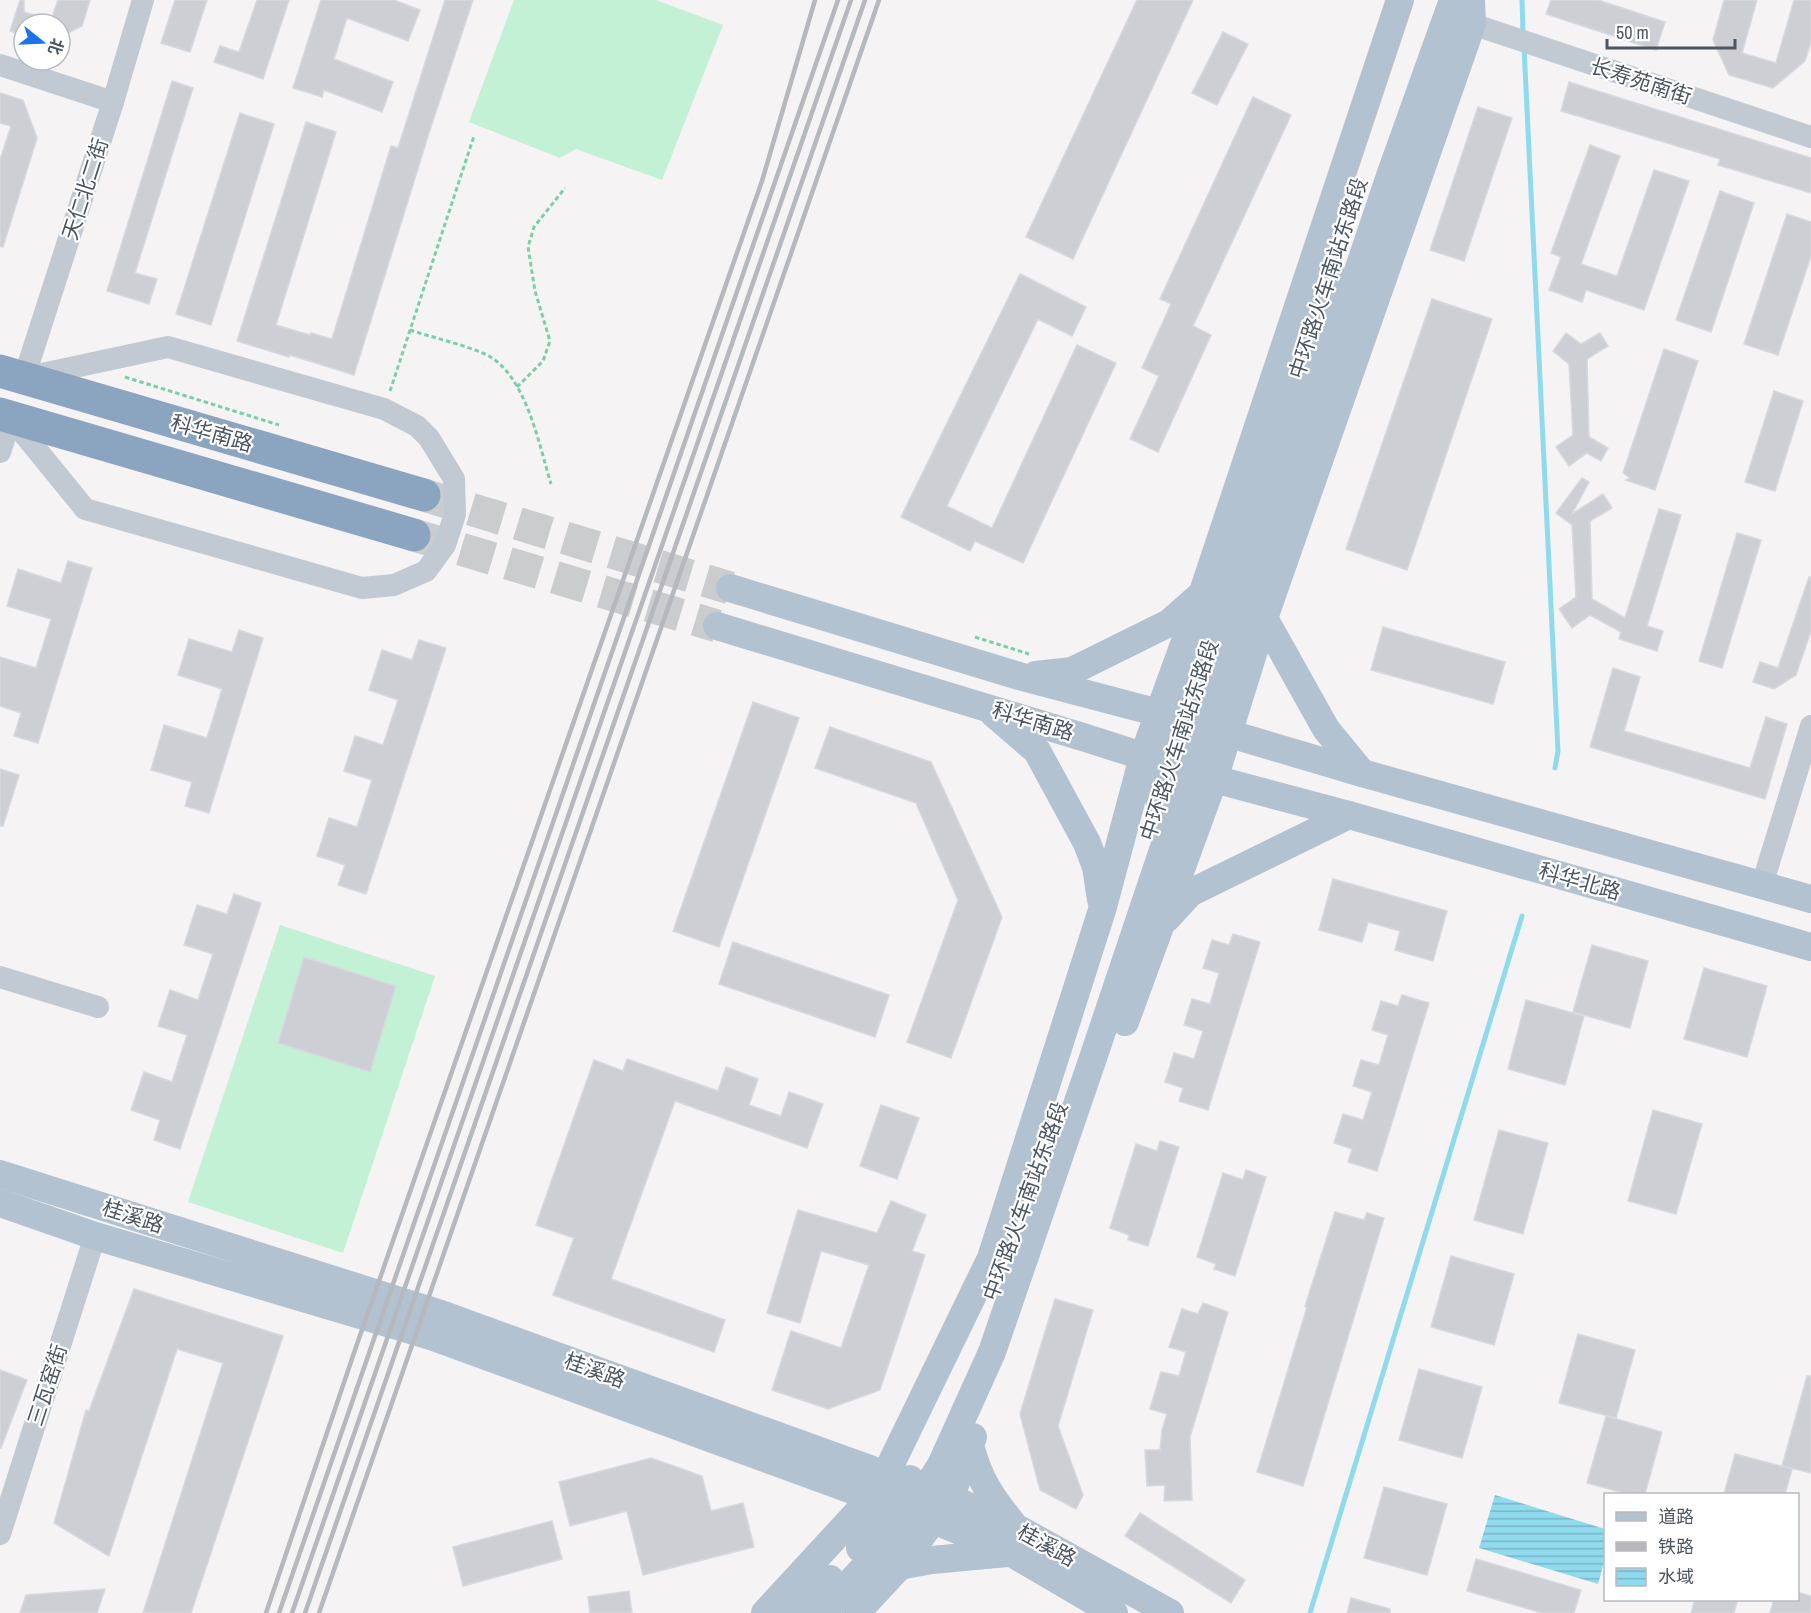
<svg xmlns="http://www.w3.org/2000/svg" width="1811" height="1613" font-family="'Archivo Narrow','Noto Sans SC',sans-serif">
<defs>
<pattern id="water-rules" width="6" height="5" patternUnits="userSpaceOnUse" patternTransform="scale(1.5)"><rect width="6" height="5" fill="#90daee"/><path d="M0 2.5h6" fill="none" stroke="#78b4c4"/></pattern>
</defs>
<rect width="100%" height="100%" fill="#f5f3f3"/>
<g fill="#c3f1d5">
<path d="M 514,0 L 656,0 L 723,25 L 662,180 L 576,149 L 560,158 L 469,122 Z"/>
<path d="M 280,925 L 435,976 L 343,1253 L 188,1202 Z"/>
</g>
<path fill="url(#water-rules)" d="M 1495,1495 L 1605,1529 L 1605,1558 L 1598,1584 L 1479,1548 Z"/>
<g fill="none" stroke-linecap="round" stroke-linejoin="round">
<g stroke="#90daee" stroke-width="5">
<path d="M 1522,0 L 1523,34"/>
<path d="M 1524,47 L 1558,751 L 1555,768"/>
<path d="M 1310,1613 L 1522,916"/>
</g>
</g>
<g fill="#cdcfd5" stroke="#d7d9de" stroke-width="1.5">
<path d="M 20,0 L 24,0 L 24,12 L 51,20 L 58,0 L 90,0 L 82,26 L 60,37 L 60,24 L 24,24 L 24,35 L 10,31 Z"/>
<path d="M 175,0 L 207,0 L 190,52 L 161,43 Z"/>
<path d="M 257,0 L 289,0 L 263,79 L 214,62 L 220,46 L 239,52 Z"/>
<path d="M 321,0 L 394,0 L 420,10 L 408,41 L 347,18 L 334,59 L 393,82 L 382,112 L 324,90 L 322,97 L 293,88 Z"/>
<path d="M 445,0 L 473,0 L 429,133 L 354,375 L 290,355 L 289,357 L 237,341 L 306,122 L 336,132 L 276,325 L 310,335 L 311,333 L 332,339 L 391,146 L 398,148 Z"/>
<path d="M 1137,0 L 1193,0 L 1073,259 L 1026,237 Z"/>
<path d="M 1551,0 L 1598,0 L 1665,22 L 1656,50 L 1546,14 Z"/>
<path d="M 1724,0 L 1757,0 L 1742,53 L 1776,63 L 1794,0 L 1811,0 L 1811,42 L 1805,61 L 1773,88 L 1729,75 L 1713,40 Z"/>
<path d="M 1223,32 L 1248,44 L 1217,105 L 1192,93 Z"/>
<path d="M 172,81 L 193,88 L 135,273 L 157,279 L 149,304 L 107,291 Z"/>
<path d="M 1569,82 L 1811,158 L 1811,193 L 1718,165 L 1720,159 L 1561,111 Z"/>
<path d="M 0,93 L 23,100 L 37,138 L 3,247 L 0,246 L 0,160 L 11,126 L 0,123 Z"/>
<path d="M 1253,97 L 1291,115 L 1193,326 L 1211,335 L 1158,452 L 1130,439 L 1159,376 L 1142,368 L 1171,304 L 1160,299 Z"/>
<path d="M 1478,107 L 1512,118 L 1464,261 L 1430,250 Z"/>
<path d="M 240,113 L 274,124 L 211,325 L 176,314 Z"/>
<path d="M 1590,145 L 1620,156 L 1581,264 L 1617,276 L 1654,170 L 1689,181 L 1644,310 L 1586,290 L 1582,302 L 1549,290 L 1561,257 L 1551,253 Z"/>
<path d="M 1720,191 L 1754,203 L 1711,332 L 1676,320 Z"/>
<path d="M 1787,214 L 1811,222 L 1811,256 L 1778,355 L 1744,344 Z"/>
<path d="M 1020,274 L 1086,307 L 1072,336 L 1038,319 L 947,506 L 992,528 L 1077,345 L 1116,363 L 1023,563 L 975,541 L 970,551 L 901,517 Z"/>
<path d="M 1432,299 L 1492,319 L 1407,570 L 1346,549 Z"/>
<path d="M 1566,333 L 1581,344 L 1600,333 L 1608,346 L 1587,359 L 1589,437 L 1608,448 L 1601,461 L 1587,453 L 1569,466 L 1556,447 L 1573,435 L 1569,364 L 1553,351 Z"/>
<path d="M 1664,349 L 1698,361 L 1655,490 L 1626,480 L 1630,478 L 1623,473 Z"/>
<path d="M 1774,391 L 1803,401 L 1775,491 L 1745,482 Z"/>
<path d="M 1582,478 L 1589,482 L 1572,514 L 1603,494 L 1612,508 L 1590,521 L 1592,599 L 1625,618 L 1659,509 L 1681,515 L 1647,626 L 1663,631 L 1657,651 L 1619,639 L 1621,632 L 1590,615 L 1572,628 L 1559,609 L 1576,597 L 1572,525 L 1556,513 Z"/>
<path d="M 1737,533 L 1761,540 L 1722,668 L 1699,661 Z"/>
<path d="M 68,561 L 92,568 L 38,743 L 14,736 L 21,713 L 0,706 L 0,657 L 36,668 L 51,619 L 7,606 L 18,569 L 61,583 Z"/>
<path d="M 1809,577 L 1811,577 L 1811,631 L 1796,675 L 1774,689 L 1753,682 L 1760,662 L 1778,668 Z"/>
<path d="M 1383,627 L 1505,662 L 1493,704 L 1371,670 Z"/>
<path d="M 239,630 L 263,638 L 209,813 L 185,806 L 192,782 L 151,770 L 164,725 L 207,738 L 222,689 L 178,675 L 189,639 L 232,652 Z"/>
<path d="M 419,640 L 446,648 L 366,894 L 338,885 L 345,865 L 317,856 L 329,818 L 357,827 L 372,780 L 344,771 L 355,736 L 383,745 L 398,700 L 369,690 L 382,650 L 412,660 Z"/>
<path d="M 1613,668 L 1640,677 L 1624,731 L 1750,768 L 1766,717 L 1787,724 L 1765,799 L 1590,747 Z"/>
<path d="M 753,702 L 799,718 L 719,947 L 673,931 Z"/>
<path d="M 830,727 L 931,762 L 1002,917 L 951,1058 L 907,1042 L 958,900 L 916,803 L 815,768 Z"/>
<path d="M 0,769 L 19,775 L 3,826 L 0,826 Z"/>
<path d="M 1333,879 L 1447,911 L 1433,961 L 1395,950 L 1400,931 L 1368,922 L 1362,942 L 1319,930 Z"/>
<path d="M 234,894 L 261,903 L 180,1149 L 154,1140 L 160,1120 L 131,1110 L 144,1072 L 172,1082 L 187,1035 L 158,1026 L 170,990 L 198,1000 L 213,954 L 184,945 L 197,905 L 227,914 Z"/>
<path d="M 1233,934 L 1260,942 L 1208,1110 L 1179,1101 L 1183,1088 L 1165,1082 L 1174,1053 L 1194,1059 L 1203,1031 L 1184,1025 L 1192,999 L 1210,1004 L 1219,973 L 1203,968 L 1212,940 L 1229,945 Z"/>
<path d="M 733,942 L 889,995 L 875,1037 L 719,984 Z"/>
<path d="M 1592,945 L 1648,961 L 1630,1028 L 1573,1012 Z"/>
<path d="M 304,957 L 396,986 L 370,1072 L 278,1043 Z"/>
<path d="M 1704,968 L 1767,986 L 1747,1057 L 1684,1039 Z"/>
<path d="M 1402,995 L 1429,1003 L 1377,1171 L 1348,1162 L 1352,1149 L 1334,1143 L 1343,1114 L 1363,1120 L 1372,1092 L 1353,1086 L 1361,1060 L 1379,1065 L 1388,1035 L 1372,1030 L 1381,1001 L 1398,1006 Z"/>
<path d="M 1526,1000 L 1584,1016 L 1565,1085 L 1508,1069 Z"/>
<path d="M 627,1059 L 718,1091 L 726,1067 L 758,1079 L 749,1105 L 781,1116 L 789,1092 L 823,1104 L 807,1148 L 675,1101 L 611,1279 L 725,1320 L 714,1352 L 553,1295 L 574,1238 L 536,1225 L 594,1060 L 623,1071 Z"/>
<path d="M 881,1105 L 919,1118 L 897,1179 L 860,1166 Z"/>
<path d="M 1653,1110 L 1702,1124 L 1676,1214 L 1628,1201 Z"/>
<path d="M 1499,1130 L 1548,1143 L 1523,1234 L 1474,1220 Z"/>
<path d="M 1160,1141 L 1179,1147 L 1148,1246 L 1128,1240 L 1129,1235 L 1110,1228 L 1136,1144 L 1157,1151 Z"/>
<path d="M 1246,1170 L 1266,1177 L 1235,1276 L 1214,1269 L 1216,1264 L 1197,1257 L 1223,1173 L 1243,1180 Z"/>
<path d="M 891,1201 L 926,1215 L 912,1251 L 925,1255 L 880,1390 L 828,1409 L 772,1390 L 791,1331 L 841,1348 L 869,1265 L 821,1251 L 800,1323 L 767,1313 L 798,1210 L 877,1233 Z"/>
<path d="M 1335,1212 L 1364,1220 L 1367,1213 L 1384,1218 L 1303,1486 L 1257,1472 L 1307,1307 L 1305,1306 Z"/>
<path d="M 1451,1256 L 1514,1274 L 1494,1345 L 1431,1327 Z"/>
<path d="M 134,1289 L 283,1336 L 191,1613 L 143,1613 L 223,1363 L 177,1349 L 109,1556 L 54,1523 L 86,1410 L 89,1411 Z"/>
<path d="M 1055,1299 L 1093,1310 L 1058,1426 L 1083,1495 L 1076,1509 L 1040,1490 L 1020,1414 Z"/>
<path d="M 1203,1303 L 1228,1312 L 1190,1437 L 1192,1500 L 1164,1501 L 1165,1485 L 1147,1486 L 1145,1450 L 1160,1450 L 1162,1430 L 1167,1414 L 1150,1409 L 1161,1372 L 1179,1376 L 1186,1352 L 1169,1347 L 1182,1309 L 1198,1314 Z"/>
<path d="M 1578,1334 L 1635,1350 L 1616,1418 L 1559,1403 Z"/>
<path d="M 1419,1369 L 1482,1387 L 1462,1458 L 1399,1440 Z"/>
<path d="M 0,1370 L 27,1380 L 1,1448 L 0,1448 Z"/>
<path d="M 1807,1376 L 1811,1376 L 1811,1473 L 1782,1466 Z"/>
<path d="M 1606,1416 L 1662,1432 L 1645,1494 L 1627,1494 L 1587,1483 Z"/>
<path d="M 1735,1454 L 1792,1469 L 1785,1494 L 1724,1494 Z"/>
<path d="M 651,1458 L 702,1476 L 711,1511 L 743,1503 L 754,1547 L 643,1575 L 627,1511 L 570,1526 L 559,1482 Z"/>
<path d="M 1384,1487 L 1447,1504 L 1427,1575 L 1364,1558 Z"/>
<path d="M 1140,1513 L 1245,1580 L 1231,1603 L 1125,1536 Z"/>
<path d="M 552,1521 L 562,1559 L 463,1586 L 453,1547 Z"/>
<path d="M 1476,1559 L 1581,1590 L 1574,1613 L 1542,1613 L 1467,1591 Z"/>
<path d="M 105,1589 L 97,1613 L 20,1613 L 26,1595 Z"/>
<path d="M 629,1591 L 632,1613 L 590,1613 L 588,1597 Z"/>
<path d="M 1797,1592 L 1811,1596 L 1811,1613 L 1770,1613 L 1774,1599 L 1797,1599 Z"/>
<path d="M 1351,1598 L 1390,1609 L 1390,1613 L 1347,1613 Z"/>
<path d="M 1695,1599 L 1738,1599 L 1734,1613 L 1691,1613 Z"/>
</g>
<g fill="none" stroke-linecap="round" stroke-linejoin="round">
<g stroke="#caccce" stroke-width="33" stroke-dasharray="33 16" stroke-linecap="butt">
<path d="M 424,495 L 730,588"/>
<path d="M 414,535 L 717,626"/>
</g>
<g stroke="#7ad0a6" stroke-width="3" stroke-dasharray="4.5 3" stroke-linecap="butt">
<path d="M 410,330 C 434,338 462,344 485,354 C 526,373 539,445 551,484"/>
<path d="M 125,377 L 279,425"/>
<path d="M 517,387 L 543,361 L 550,341 L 535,291 L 528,247 L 534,227 L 565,188"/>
<path d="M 390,391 L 474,136"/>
<path d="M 975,637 L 1029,654"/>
</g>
<g stroke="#c1cad2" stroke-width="22">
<path d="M 1472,24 L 1811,137"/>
<path d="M 0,65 L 113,102"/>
<path d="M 24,378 L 113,102 L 143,0"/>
<path d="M 10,417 L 85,509 L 362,588 L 394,585 L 426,571 L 445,545 L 455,514 L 454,479 L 429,438 L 417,426 L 384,409 L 168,347 L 28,377"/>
<path d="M 0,452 L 11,418"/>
<path d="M 1762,885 L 1811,726"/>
<path d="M 0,977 L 98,1007"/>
<path d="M 0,1534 L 95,1236"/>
</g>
<g stroke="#b3c2d1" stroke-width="28">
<path d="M 730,588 L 1019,676 L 1159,713 L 1362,773 L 1811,899"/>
<path d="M 1264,618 L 1326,729 L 1362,773"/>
<path d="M 717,626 L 1086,738 L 1214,779 L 1349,815 L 1811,947"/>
<path d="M 1036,675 L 1072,671 L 1169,623 L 1202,594"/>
<path d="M 994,714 L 1037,751 L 1087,843 L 1096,867 L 1101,900"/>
<path d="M 1159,800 L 1330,270"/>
<path d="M 1167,918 L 1190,893 L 1349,815"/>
<path d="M 1125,1022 L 1214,779 L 1264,618 L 1472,24 L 1471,0"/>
<path d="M 0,1174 L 438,1313 L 950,1498 L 1015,1527 L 1170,1613"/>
<path d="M 0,1203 L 95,1236 L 431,1336 L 934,1520 L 1010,1552 L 1114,1613"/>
<path d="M 970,1445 C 979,1479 990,1496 1012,1523"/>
<path d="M 860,1548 L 910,1479"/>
<path d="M 899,1566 L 932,1560 L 1007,1553"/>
<path d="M 765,1613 L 871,1498 L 886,1474 L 991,1258 L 1103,907 L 1143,757 L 1203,592 L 1400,0"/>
<path d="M 796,1613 L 830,1579"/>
<path d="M 822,1613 L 901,1528 L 941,1465 L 992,1352 L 1092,1061 L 1391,173 L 1453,0"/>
<path d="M 856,1613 L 896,1570 L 950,1498 L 973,1437"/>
</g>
<g stroke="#8ba5c1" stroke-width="33">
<path d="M 0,371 L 424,495"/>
<path d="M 0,414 L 414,535"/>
</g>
<g stroke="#b5b8bd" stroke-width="4.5">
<path d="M 266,1613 L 356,1347 L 762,181 L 815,0"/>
<path d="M 279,1613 L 838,0"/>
<path d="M 292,1613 L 851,0"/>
<path d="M 305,1613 L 865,0"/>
<path d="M 319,1613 L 879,0"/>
</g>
</g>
<g text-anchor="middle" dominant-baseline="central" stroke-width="4.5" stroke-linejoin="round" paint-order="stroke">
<g font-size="21" fill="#4a5661" stroke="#fff">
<text transform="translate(1641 81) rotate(18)">长寿苑南街</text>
<text transform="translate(85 189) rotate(-72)">天仁北二街</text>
<text transform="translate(1328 278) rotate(-72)">中环路火车南站东路段</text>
<text transform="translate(212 433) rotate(16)">科华南路</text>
<text transform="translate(1033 721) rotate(17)">科华南路</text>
<text transform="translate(1179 740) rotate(-72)">中环路火车南站东路段</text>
<text transform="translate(1580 881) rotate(16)">科华北路</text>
<text transform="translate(1025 1201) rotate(-70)">中环路火车南站东路段</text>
<text transform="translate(133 1216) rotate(18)">桂溪路</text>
<text transform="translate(595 1370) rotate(20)">桂溪路</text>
<text transform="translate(47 1385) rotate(-72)">三瓦窑街</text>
<text transform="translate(1047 1545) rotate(29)">桂溪路</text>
</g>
</g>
<rect x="1604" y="1493" width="195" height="108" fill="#ffffff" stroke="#b7bbc0" stroke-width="1.5"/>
<rect x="1616" y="1512" width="30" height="9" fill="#b3c2d1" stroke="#b7bbc0" stroke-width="1.5"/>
<text x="1658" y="1523" font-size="18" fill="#4a5661">道路</text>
<rect x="1616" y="1542" width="30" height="9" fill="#b5b8bd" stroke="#b7bbc0" stroke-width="1.5"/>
<text x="1658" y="1553" font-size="18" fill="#4a5661">铁路</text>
<rect x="1616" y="1568" width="30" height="18" fill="url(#water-rules)" stroke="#b7bbc0" stroke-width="1.5"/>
<text x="1658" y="1583" font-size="18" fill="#4a5661">水域</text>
<g transform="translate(42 42) rotate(108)"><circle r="28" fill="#ffffff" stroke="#b7bbc0" stroke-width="1.5"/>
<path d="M0-4.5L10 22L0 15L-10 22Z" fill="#1a73e8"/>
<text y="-9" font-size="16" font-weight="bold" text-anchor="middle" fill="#4a5661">北</text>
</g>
<path d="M1607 39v9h128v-9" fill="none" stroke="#4a5661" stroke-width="3"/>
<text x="1616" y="39" font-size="18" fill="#4a5661" stroke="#ffffff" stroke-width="4.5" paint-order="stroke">50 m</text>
</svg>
